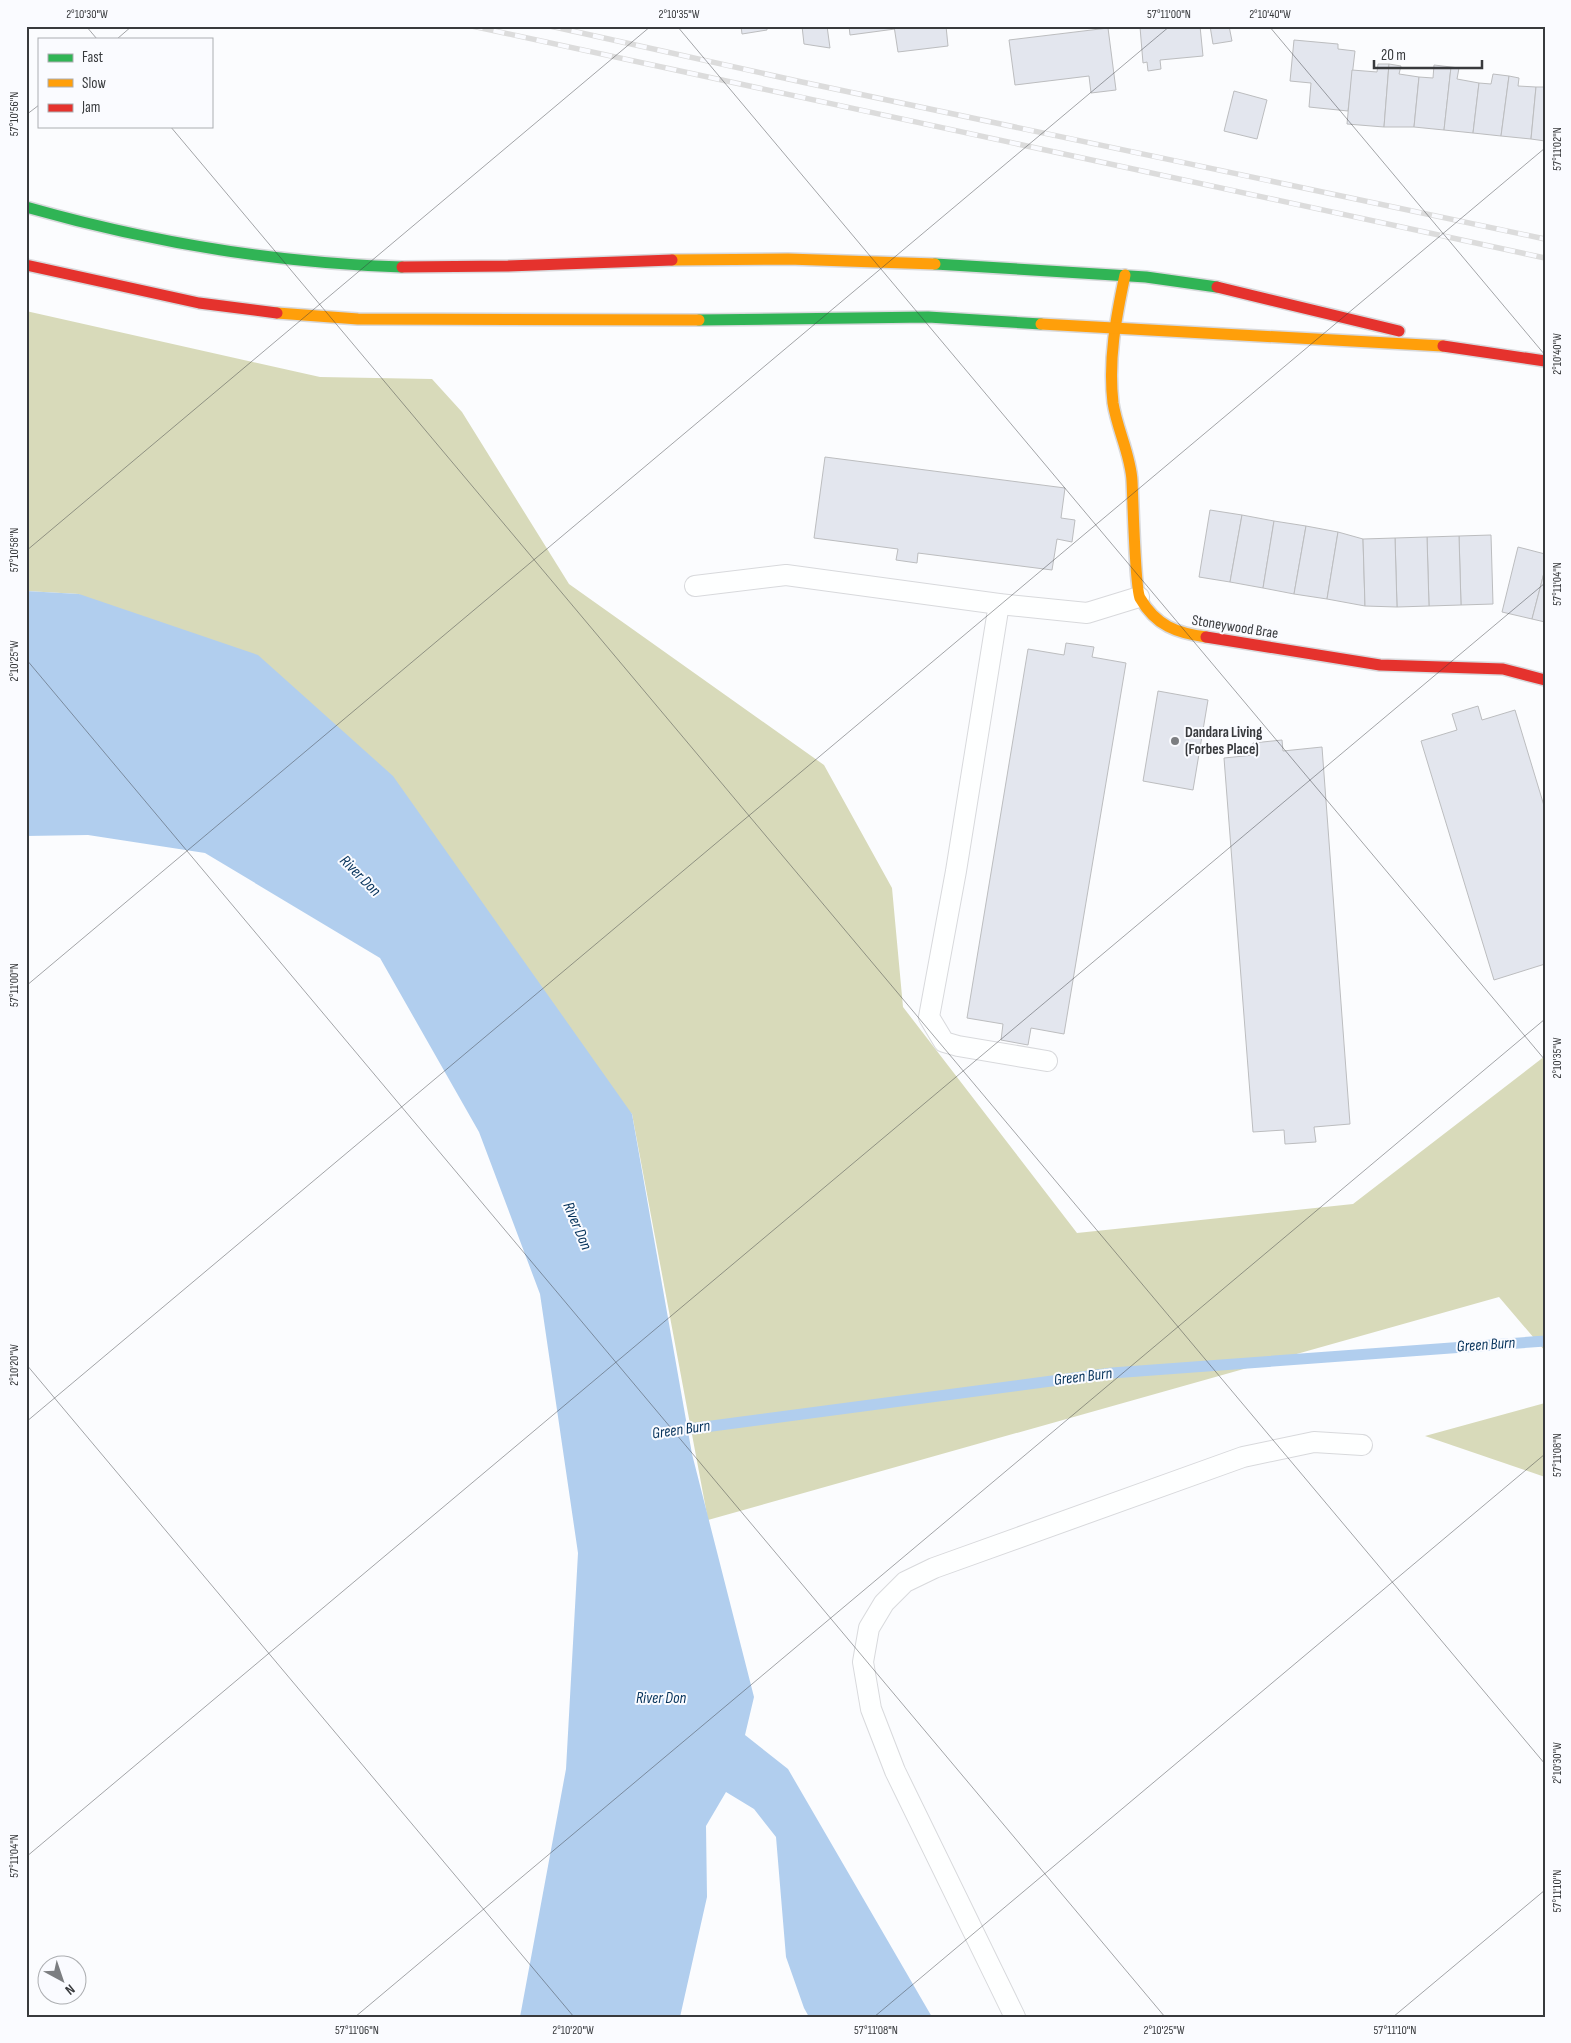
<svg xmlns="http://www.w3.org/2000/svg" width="1571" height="2043" font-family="'Sofia Sans Condensed',sans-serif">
<rect width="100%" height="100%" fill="#fbfcfe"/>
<g fill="#d8daba">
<path d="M 26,311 L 320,377 L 432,379 L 462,412 L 569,584 L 824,765 L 892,888 L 903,1007 L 1077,1233 L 1353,1204 L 1545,1056 L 1545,1351 L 1499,1297 L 708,1520 L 632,1114 L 79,594 L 26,591 Z"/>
<path d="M 1545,1403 L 1545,1477 L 1425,1436 Z"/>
</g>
<path fill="#b1ceee" d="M 26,591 L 79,594 L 258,655 L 393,776 L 632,1114 L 692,1454 L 754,1697 L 745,1735 L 788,1769 L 932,2017 L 809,2017 L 804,2008 L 786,1957 L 776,1837 L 754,1809 L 726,1792 L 706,1826 L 707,1897 L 680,2017 L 520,2017 L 566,1769 L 578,1553 L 540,1294 L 479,1132 L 380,958 L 205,853 L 88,835 L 26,836 Z"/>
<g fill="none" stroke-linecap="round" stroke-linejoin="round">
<path stroke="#b1ceee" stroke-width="11" d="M 674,1431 L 1112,1373 L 1545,1341"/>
</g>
<g fill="#e3e6ee" stroke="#bcbdbf">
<path d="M 741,26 L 770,26 L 767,27 L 767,30 L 742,34 Z"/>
<path d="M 802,26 L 827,26 L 830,48 L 804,44 Z"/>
<path d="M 849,26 L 894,26 L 895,29 L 850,35 Z"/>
<path d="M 894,26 L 946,26 L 948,46 L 898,52 Z"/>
<path d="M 1150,26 L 1200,26 L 1203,56 L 1160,60 L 1161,69 L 1148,71 L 1147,62 L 1143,63 L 1140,27 Z"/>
<path d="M 1210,26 L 1229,26 L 1232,41 L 1213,44 Z"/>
<path d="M 1108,28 L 1116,90 L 1091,93 L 1089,76 L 1015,85 L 1009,40 Z"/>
<path d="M 1294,40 L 1338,44 L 1338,49 L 1355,51 L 1348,111 L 1309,107 L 1311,83 L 1290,81 Z"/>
<path d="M 1378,64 L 1389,64 L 1384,127 L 1347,124 L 1352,70 L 1377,72 Z"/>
<path d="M 1389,64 L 1401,66 L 1399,74 L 1419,77 L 1414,127 L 1384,127 Z"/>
<path d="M 1434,65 L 1451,67 L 1444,130 L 1414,127 L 1419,77 L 1433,78 Z"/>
<path d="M 1451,67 L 1459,68 L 1457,79 L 1479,83 L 1473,133 L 1444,130 Z"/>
<path d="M 1493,74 L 1509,76 L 1501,136 L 1473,133 L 1479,83 L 1491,84 Z"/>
<path d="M 1509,76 L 1519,78 L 1518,86 L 1536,87 L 1531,139 L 1501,136 Z"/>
<path d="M 1536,87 L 1545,87 L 1545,141 L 1531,139 Z"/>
<path d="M 1234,91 L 1267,100 L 1257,139 L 1224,131 Z"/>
<path d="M 825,457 L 1065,488 L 1061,518 L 1075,520 L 1072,542 L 1057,539 L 1052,570 L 918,553 L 917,563 L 896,560 L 898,549 L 814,538 Z"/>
<path d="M 1210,510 L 1242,515 L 1230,582 L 1199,577 Z"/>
<path d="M 1242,515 L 1274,521 L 1263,588 L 1230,582 Z"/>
<path d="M 1274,521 L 1306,526 L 1294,594 L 1263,588 Z"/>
<path d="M 1306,526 L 1338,532 L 1327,599 L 1294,594 Z"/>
<path d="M 1338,532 L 1363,539 L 1365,606 L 1327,599 Z"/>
<path d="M 1491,535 L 1493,604 L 1461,605 L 1459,536 Z"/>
<path d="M 1459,536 L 1461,605 L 1429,606 L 1427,537 Z"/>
<path d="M 1427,537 L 1429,606 L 1397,607 L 1395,538 Z"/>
<path d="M 1395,538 L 1397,607 L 1365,606 L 1363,539 Z"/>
<path d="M 1518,547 L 1545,554 L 1545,569 L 1532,619 L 1502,612 Z"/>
<path d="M 1545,569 L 1545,622 L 1532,619 Z"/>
<path d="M 1066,643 L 1094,647 L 1092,657 L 1126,663 L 1064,1034 L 1031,1028 L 1028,1045 L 1001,1040 L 1003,1024 L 967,1018 L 1028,649 L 1064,655 Z"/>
<path d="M 1158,691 L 1208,700 L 1193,790 L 1143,781 Z"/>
<path d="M 1478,706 L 1482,720 L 1515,710 L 1545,809 L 1545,964 L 1494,980 L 1421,741 L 1457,730 L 1452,714 Z"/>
<path d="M 1282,740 L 1283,751 L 1322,747 L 1350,1124 L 1314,1127 L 1316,1142 L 1285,1144 L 1284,1130 L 1253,1132 L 1224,758 L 1254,755 L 1253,743 Z"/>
</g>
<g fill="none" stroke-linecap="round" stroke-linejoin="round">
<g stroke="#d8d9dc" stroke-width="22">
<g id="lane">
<path d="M 695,586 L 786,575 L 999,604 L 1087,613 L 1139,597"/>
<path d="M 999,604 L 956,871 L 929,1017 L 944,1042 L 958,1046 L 1047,1061"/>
<path d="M 1015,2017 L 895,1771 L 871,1709 L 863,1662 L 869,1628 L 884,1603 L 905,1582 L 934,1568 L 1243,1457 L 1314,1442 L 1362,1445"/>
</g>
</g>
<g stroke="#d8d9dc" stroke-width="14">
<g id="fast">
<path d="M 26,207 C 149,242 274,263 402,267"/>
<path d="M 935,264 L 1146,277 L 1217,287"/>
<path d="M 699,320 L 928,317 L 1041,324"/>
</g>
</g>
<g stroke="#d8d9dc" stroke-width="14">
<g id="slow">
<path d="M 672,260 L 788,259 L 935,264"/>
<path d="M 1125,275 C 1116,317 1108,360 1113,403 C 1117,429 1131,456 1132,481 C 1133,499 1135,589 1140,598 C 1156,626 1177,633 1206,637"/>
<path d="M 277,313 L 358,319 L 699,320"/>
<path d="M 1041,324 L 1443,346"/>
</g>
</g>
<g stroke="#d8d9dc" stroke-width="14">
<g id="jam">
<path d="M 26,265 L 199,303 L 277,313"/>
<path d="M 402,267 L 508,266 L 672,260"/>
<path d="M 1217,287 L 1399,331"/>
<path d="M 1443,346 L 1545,361"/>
<path d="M 1206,637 L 1380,665 L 1503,669 L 1545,680"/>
</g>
</g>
<use href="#lane" stroke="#feffff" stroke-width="20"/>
<use href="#fast" stroke="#30b455" stroke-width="11"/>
<use href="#slow" stroke="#ff9f0a" stroke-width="11"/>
<use href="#jam" stroke="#e5322d" stroke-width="11"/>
<g stroke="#dcdcdc" stroke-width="5.5">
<g id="rail">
<path d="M 472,26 L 1545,258"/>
<path d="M 550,26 L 802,82 L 1545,239"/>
</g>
</g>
<use href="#rail" stroke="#fafbff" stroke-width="4" stroke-dasharray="11" stroke-linecap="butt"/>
</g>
<path fill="none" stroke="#383a3d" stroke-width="1" stroke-opacity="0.45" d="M 86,26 L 97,39M 677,26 L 1545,1060M 1269,26 L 1545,355M 117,39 L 132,26M 26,115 L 39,105M 170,126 L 1545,1764M 26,551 L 651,26M 26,659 L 1165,2017M 26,986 L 1170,26M 26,1364 L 574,2017M 26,1422 L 1545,148M 26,1857 L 1545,583M 355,2017 L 1545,1019M 874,2017 L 1545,1454M 1393,2017 L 1545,1890"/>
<circle fill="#7c7e81" stroke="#fafbff" stroke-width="2" cx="1175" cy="741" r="5"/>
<g text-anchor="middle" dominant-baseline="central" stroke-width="4" stroke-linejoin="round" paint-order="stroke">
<g font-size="15" fill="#383a3d" stroke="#fafbff">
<text transform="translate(1235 627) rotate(9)">Stoneywood Brae</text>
</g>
<g font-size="15" font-weight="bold" fill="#383a3d" stroke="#fafbff" text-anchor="start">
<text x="1185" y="732">Dandara Living<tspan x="1185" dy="17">(Forbes Place)</tspan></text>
</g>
<g font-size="16" font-style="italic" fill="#05325b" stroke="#fafbff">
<text transform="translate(360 876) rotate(45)">River Don</text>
<text transform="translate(577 1226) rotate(67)">River Don</text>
<text transform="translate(1486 1345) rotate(-4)">Green Burn</text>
<text transform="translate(1083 1377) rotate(-7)">Green Burn</text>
<text transform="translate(681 1430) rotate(-8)">Green Burn</text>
<text x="661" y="1698">River Don</text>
</g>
</g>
<rect width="1571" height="2043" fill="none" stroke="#fafbff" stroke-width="55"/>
<rect x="38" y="38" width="175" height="90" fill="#fafbff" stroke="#acaeb1"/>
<rect x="48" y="54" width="25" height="8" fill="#30b455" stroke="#acaeb1"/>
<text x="82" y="62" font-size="15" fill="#383a3d">Fast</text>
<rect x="48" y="79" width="25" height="8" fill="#ff9f0a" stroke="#acaeb1"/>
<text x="82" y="88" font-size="15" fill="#383a3d">Slow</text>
<rect x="48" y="104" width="25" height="8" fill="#e5322d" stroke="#acaeb1"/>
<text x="82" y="112" font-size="15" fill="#383a3d">Jam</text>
<g transform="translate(62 1980) rotate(140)"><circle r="24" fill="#fafbff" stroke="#acaeb1"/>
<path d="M0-4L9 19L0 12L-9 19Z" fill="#7c7e81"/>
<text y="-8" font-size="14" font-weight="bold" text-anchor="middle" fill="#383a3d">N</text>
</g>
<path d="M1374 60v8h108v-8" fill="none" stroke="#383a3d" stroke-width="2.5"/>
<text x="1381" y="60" font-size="15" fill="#383a3d" stroke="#fafbff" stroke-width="4" paint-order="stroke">20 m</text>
<rect x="28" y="28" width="1516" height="1988" fill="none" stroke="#383a3d" stroke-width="2"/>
<g font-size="12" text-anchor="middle" fill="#383a3d">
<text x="87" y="18">2°10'30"W</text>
<text x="679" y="18">2°10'35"W</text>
<text x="1169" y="18">57°11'00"N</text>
<text x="1270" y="18">2°10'40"W</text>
<text transform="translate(14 114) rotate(-90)" y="4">57°10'56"N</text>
<text transform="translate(1557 149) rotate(-90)" y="4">57°11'02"N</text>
<text transform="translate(1557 354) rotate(-90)" y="4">2°10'40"W</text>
<text transform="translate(14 550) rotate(-90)" y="4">57°10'58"N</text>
<text transform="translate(1557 584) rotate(-90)" y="4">57°11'04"N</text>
<text transform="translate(14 661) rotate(-90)" y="4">2°10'25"W</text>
<text transform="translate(14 985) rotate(-90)" y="4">57°11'00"N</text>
<text transform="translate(1557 1058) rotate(-90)" y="4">2°10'35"W</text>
<text transform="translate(14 1365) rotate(-90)" y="4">2°10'20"W</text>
<text transform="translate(1557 1455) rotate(-90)" y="4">57°11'08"N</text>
<text transform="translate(1557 1763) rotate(-90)" y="4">2°10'30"W</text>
<text transform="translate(14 1856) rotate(-90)" y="4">57°11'04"N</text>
<text transform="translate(1557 1891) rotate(-90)" y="4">57°11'10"N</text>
<text x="357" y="2034">57°11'06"N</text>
<text x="573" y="2034">2°10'20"W</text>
<text x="876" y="2034">57°11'08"N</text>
<text x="1164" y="2034">2°10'25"W</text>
<text x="1395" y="2034">57°11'10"N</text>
</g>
</svg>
